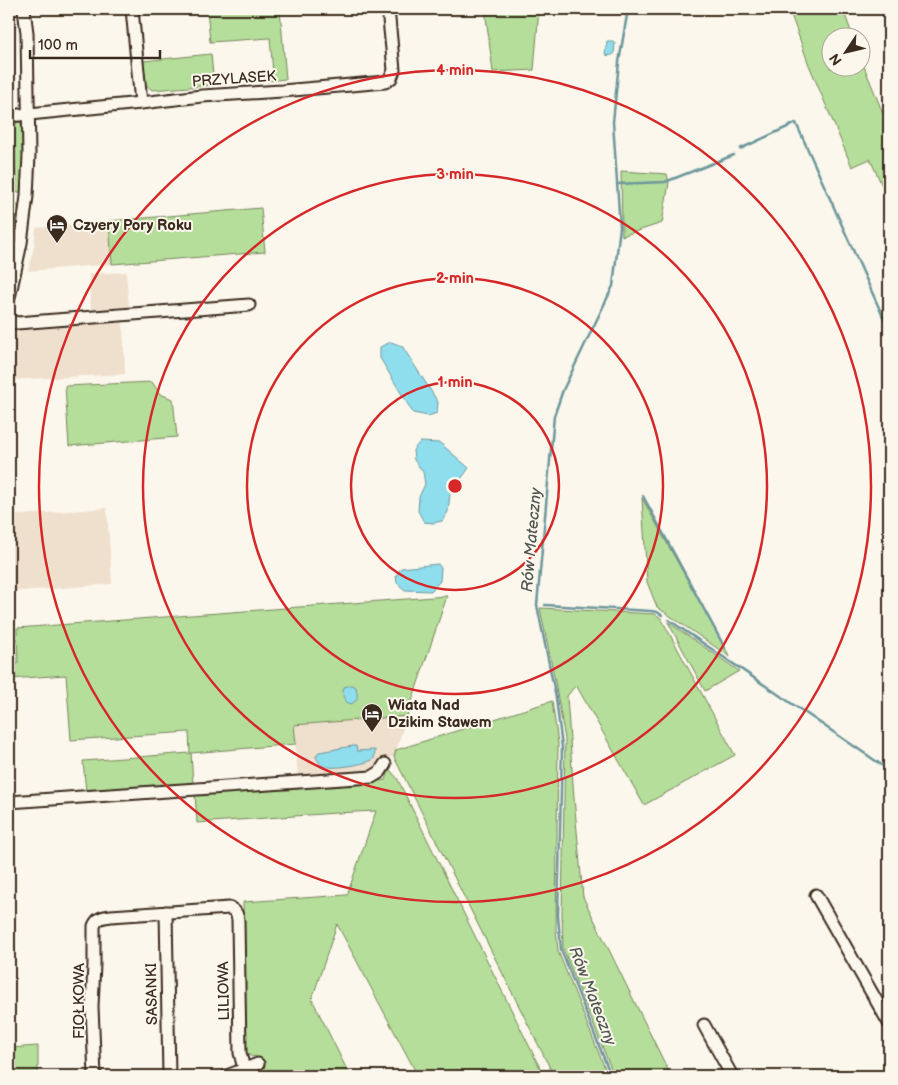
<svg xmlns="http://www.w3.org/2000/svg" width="898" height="1085" font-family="'Balsamiq Sans',sans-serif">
<rect width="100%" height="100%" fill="#fbf7ec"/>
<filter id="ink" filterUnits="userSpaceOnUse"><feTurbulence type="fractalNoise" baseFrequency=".02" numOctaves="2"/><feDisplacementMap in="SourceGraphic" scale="10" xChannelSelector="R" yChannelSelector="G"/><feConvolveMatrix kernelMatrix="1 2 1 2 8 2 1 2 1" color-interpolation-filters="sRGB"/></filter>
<g filter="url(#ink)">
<g fill="#efdfcd">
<path d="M 109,221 L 112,264 L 28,271 L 34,247 L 36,228 Z"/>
<path d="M 126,272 L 129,308 L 91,310 L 89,274 Z"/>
<path d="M 123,322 L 125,374 L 9,380 L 9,363 L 16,331 Z"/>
<path d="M 107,508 L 112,584 L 9,592 L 9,516 Z"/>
<path d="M 407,716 L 394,757 L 378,759 L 377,764 L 369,772 L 298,777 L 294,725 Z"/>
</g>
<g fill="#b4de9a" stroke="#78845c">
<path d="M 207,9 L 280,9 L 286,79 L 267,81 L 273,73 L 270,38 L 210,42 Z"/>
<path d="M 485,9 L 539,9 L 534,70 L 493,72 Z"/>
<path d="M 789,9 L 843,9 L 853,37 L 830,38 L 830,68 L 860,68 L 861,59 L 889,128 L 889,201 L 870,159 L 852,167 L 809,65 Z"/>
<path d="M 211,54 L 214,85 L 152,90 L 145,84 L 143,61 Z"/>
<path d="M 19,122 L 22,124 L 23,129 L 26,129 L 22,189 L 20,192 L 13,193 L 11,187 L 14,181 L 16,181 L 13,130 L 9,130 L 9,123 Z"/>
<path d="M 621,171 L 667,174 L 669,183 L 662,223 L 622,236 Z"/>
<path d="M 9,201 C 27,204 19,223 18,237 L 12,240 L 9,239 L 9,231 L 11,231 Z"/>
<path d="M 261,208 L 265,252 L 112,264 L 109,221 Z"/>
<path d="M 152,382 L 160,394 L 173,399 L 177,437 L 69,446 L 65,386 Z"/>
<path d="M 642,498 L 730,657 L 657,607 L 647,582 Z"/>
<path d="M 447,596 L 407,716 L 294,725 L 296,744 L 191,753 L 193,784 L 86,792 L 83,761 L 190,753 L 189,732 L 71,740 L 66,675 L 9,679 L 9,665 L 18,664 L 17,628 Z"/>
<path d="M 540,608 L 655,614 L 661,618 L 735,755 L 644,805 L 576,685 L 567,696 L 574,798 L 583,897 L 671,1076 L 614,1076 L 563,949 L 562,915 L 565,739 L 554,676 Z"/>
<path d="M 668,622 L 739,671 L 705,691 Z"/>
<path d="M 552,701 L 558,743 L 556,930 L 558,951 L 608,1076 L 554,1076 L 394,757 L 396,750 Z"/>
<path d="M 389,771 L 391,771 L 397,778 L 544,1076 L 418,1076 L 337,924 L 312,999 L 350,1076 L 239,1076 L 261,1067 L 256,1056 L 252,1057 L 246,1053 L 243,902 L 347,895 L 376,811 L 336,813 L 197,823 L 195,794 L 377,781 L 386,780 Z"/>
<path d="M 38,1046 L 38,1076 L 9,1076 L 9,1048 Z"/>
</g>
<g fill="#8fdeee" stroke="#6d969b">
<path d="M 607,41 L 613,41 L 615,43 L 614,54 C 611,56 607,56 605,54 Z"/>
<path d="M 391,342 L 402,346 L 438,402 L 437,413 L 428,416 L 413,413 L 380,358 L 380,347 Z"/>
<path d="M 420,442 L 440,443 L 469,468 L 450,494 L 448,512 L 442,521 L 433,523 L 424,522 L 418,511 L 419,497 L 425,484 L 423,472 L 414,460 L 413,450 Z"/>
<path d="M 438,564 L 441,568 L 440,581 L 431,591 L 405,590 L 397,583 L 396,576 L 401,568 Z"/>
<path d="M 352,685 L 356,687 C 357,696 360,700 351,704 L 346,702 L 343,692 L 344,687 Z"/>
<path d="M 353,746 L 356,746 L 357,751 L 375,750 L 374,759 C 366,764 332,770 324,766 C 320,765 318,760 316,757 L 317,754 L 319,752 Z"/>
</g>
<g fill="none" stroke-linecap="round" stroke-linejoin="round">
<g stroke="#6d969b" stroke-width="2.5">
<path d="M 740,149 L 796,123 L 889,330"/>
<path d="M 617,184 L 665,182 L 734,155"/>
<path d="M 643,496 L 725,648"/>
<path d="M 545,605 L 651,611 L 657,612 L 662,615"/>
<path d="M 669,620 L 889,770"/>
<path d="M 611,1076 L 561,950 L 558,916 L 562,747 L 556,698 L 537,605 L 554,416 L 563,390 L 613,286 L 620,227 L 613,122 L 619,62 L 628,9"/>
</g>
<g stroke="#3b2a1e" stroke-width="15">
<g id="minor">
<path d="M 132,9 L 141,103"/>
<path d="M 9,116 L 141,103 L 202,96 L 282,91 L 385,82 L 391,78 L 394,70 L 388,9"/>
<path d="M 9,298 L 21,243 L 27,196 L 29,155 L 27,33 L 24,9"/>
<path d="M 9,320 L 17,323 L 249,305"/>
<path d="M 9,802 L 372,777 L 380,772 L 385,764"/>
<path d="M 816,895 L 889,1023"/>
<path d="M 166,912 L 169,1076"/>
<path d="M 704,1025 L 732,1076"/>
<path d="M 95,1076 L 92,1007 L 94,964 L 94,926 C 97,918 103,917 111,916 L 229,908 C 235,910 237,913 238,920 L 240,1053 L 244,1069"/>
<path d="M 227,1076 L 258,1064"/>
</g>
</g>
<use href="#minor" stroke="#fbf7ec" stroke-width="11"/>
</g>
</g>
<g fill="none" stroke="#d62828" stroke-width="2.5">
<circle cx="455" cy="486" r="104"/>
<circle cx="455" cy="486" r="208"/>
<circle cx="455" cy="486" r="312"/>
<circle cx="455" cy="486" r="416"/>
</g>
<defs>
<g id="hotel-pin" transform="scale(1.125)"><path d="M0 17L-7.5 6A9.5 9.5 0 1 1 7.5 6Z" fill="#3b2a1e" stroke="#fbf7ec"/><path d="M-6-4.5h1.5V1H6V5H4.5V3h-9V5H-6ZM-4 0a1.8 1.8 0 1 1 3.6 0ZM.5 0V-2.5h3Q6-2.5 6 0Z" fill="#fff"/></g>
</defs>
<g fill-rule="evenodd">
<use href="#hotel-pin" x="57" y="225"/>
<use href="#hotel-pin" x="372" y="714"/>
</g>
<g text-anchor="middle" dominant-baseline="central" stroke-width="4" stroke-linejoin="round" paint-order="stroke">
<g font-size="15" fill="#3b2a1e" stroke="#fbf7ec">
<text transform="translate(234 79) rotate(-4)">PRZYLASEK</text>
<text transform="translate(224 991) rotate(-91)">LILIOWA</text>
<text transform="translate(152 994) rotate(-91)">SASANKI</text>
<text transform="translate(79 1001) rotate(-90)">FIOŁKOWA</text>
</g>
<g font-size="15" font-weight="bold" fill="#3b2a1e" stroke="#fbf7ec" text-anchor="start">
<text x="73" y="225">Czyery Pory Roku</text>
<text x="388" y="705">Wiata Nad<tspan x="388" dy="17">Dzikim Stawem</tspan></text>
</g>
<g font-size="16" font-style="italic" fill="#505752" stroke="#fbf7ec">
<text transform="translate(532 540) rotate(-85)">Rów Mateczny</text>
<text transform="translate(592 996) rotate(69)">Rów Mateczny</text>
</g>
</g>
<circle cx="455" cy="486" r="8" fill="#d62828" stroke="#fbf7ec" stroke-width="2.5"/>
<g font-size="15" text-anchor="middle" font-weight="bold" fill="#d62828" stroke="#fbf7ec" stroke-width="4" stroke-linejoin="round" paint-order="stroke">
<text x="455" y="75">4 min</text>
<text x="455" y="179">3 min</text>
<text x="455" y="283">2 min</text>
<text x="455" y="387">1 min</text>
</g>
<rect width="898" height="1085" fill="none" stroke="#fbf7ec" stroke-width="30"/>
<rect x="15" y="15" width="868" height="1055" fill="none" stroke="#3b2a1e" stroke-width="2" filter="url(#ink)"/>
<g transform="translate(846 52) rotate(235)"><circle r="24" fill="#fbf7ec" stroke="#aea59a"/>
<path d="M0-4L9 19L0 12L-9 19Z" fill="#3b2a1e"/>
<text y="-8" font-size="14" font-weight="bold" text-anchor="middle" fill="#3b2a1e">N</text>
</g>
<path d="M30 50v8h130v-8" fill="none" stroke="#3b2a1e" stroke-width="2.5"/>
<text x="38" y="50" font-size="15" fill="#3b2a1e" stroke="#fbf7ec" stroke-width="4" paint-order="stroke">100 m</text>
</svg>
